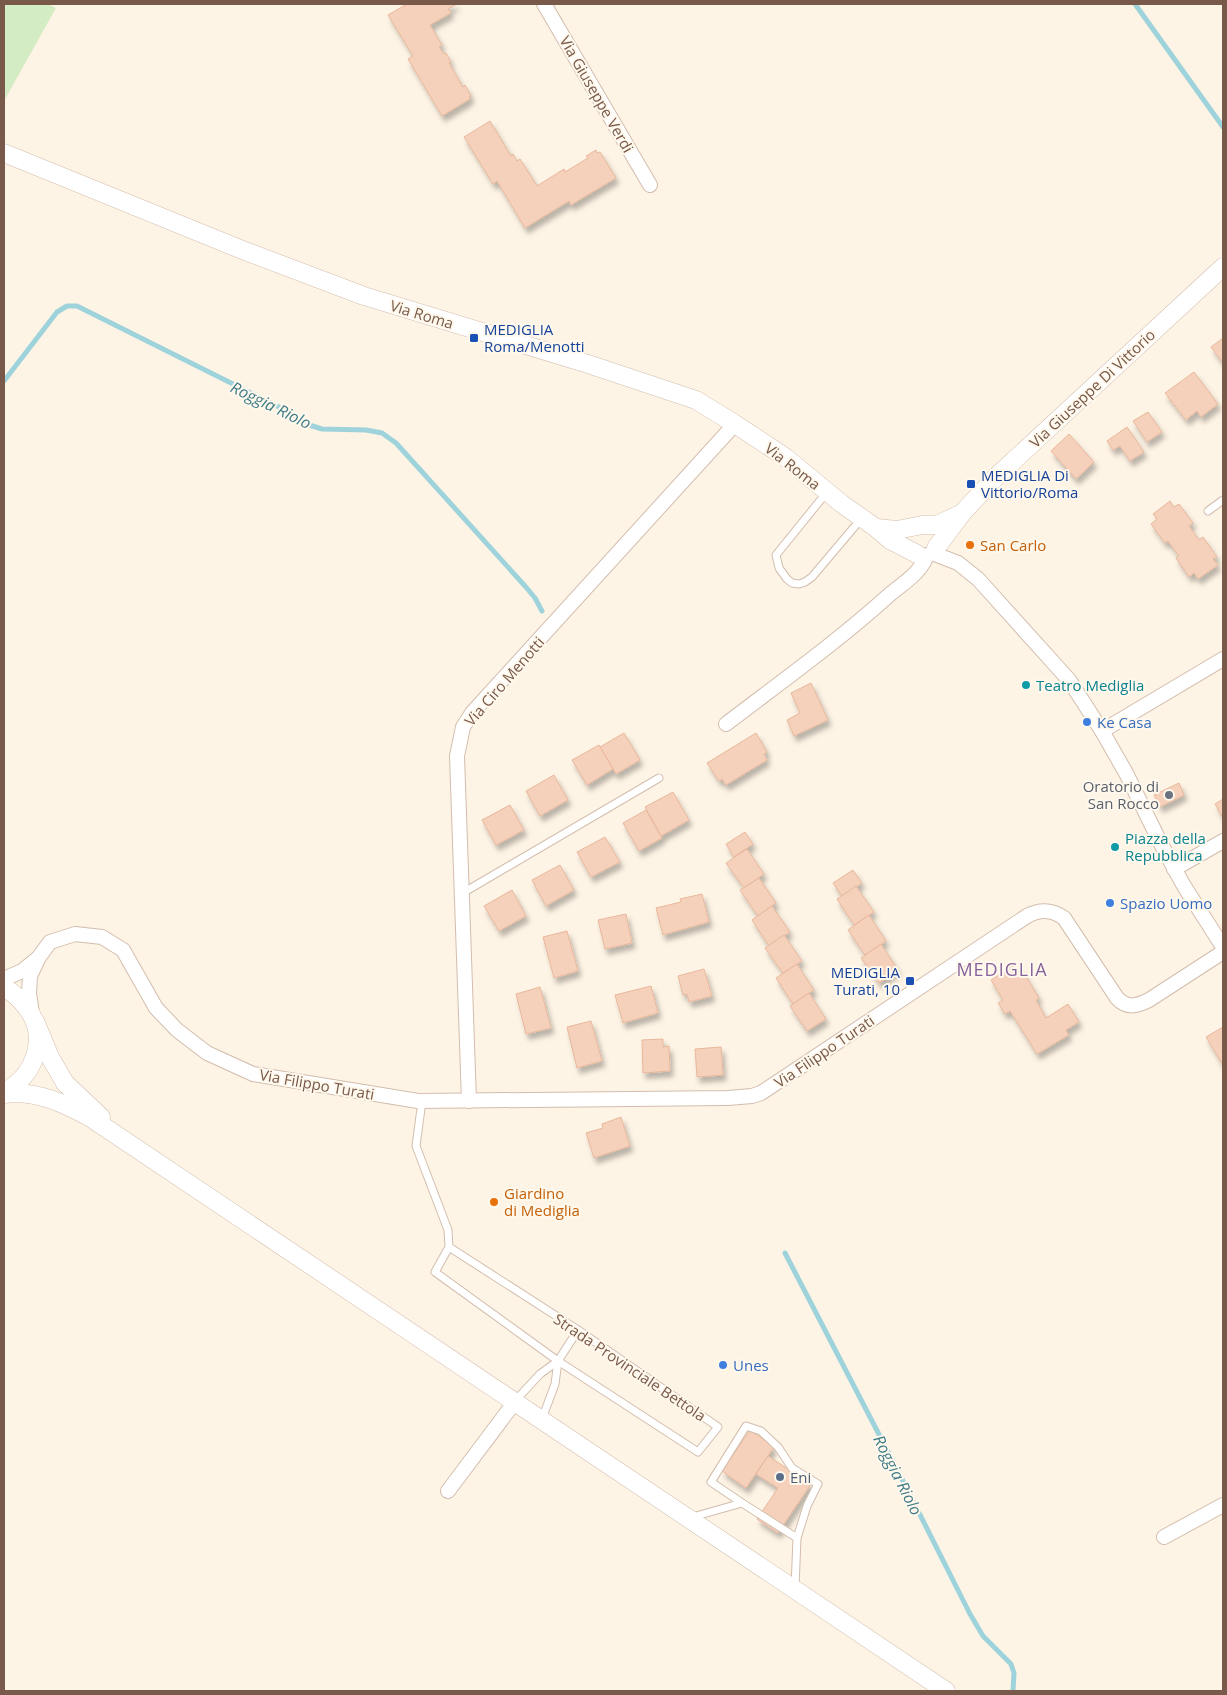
<svg xmlns="http://www.w3.org/2000/svg" width="1227" height="1695" font-family="'Open Sans',sans-serif">
<defs>
<filter id="shadow"><feDropShadow dx="3" dy="5.5" stdDeviation="2.5" flood-color="#0004"/></filter>
</defs>
<rect width="100%" height="100%" fill="#fef4e5"/>
<path fill="#d4ecc3" d="M 4,4 L 48,4 L 56,8 L 4,101 Z"/>
<g fill="none" stroke-linecap="round" stroke-linejoin="round">
<g stroke="#9ed3db" stroke-width="5">
<path d="M 1135,4 L 1223,127"/>
<path d="M 4,381 L 57,312 L 67,306 L 77,306 L 287,411 L 306,424 L 322,429 L 366,430 L 382,433 L 396,443 L 525,586 L 535,598 L 542,611"/>
<path d="M 785,1253 L 899,1473 L 970,1614 L 983,1636 L 1011,1664 L 1014,1673 L 1013,1691"/>
</g>
</g>
<g fill="#f5d1bb" stroke="#e8b79b" filter="url(#shadow)">
<path d="M 407,4 L 457,4 L 448,9 L 451,13 L 430,25 L 442,45 L 439,47 L 444,54 L 446,53 L 451,62 L 449,63 L 463,87 L 465,85 L 471,96 L 469,97 L 470,99 L 442,116 L 408,59 L 413,56 L 388,15 Z"/>
<path d="M 490,121 L 511,156 L 513,154 L 517,161 L 520,159 L 537,186 L 564,169 L 565,172 L 588,158 L 586,156 L 596,150 L 597,153 L 600,152 L 616,178 L 571,205 L 569,201 L 525,228 L 497,181 L 493,184 L 464,137 Z"/>
<path d="M 1223,338 L 1223,363 L 1211,347 Z"/>
<path d="M 1194,372 L 1218,404 L 1201,417 L 1197,411 L 1186,420 L 1165,393 Z"/>
<path d="M 1148,412 L 1162,432 L 1147,442 L 1133,421 Z"/>
<path d="M 1127,427 L 1144,452 L 1130,461 L 1120,446 L 1113,450 L 1107,441 Z"/>
<path d="M 1069,434 L 1094,462 L 1076,479 L 1051,451 Z"/>
<path d="M 1170,501 L 1174,507 L 1179,504 L 1193,523 L 1189,526 L 1199,540 L 1203,537 L 1217,557 L 1213,559 L 1218,565 L 1198,579 L 1194,573 L 1189,577 L 1176,558 L 1179,556 L 1168,541 L 1165,543 L 1151,524 L 1157,519 L 1153,514 Z"/>
<path d="M 811,683 L 828,720 L 794,736 L 787,720 L 800,713 L 791,693 Z"/>
<path d="M 624,733 L 640,760 L 616,774 L 600,747 Z"/>
<path d="M 756,733 L 767,752 L 764,754 L 767,760 L 726,785 L 722,779 L 719,781 L 707,763 Z"/>
<path d="M 599,745 L 613,769 L 587,785 L 572,760 Z"/>
<path d="M 554,775 L 568,800 L 540,816 L 526,791 Z"/>
<path d="M 1179,783 L 1184,795 L 1160,807 L 1154,795 Z"/>
<path d="M 673,792 L 689,820 L 661,836 L 645,807 Z"/>
<path d="M 1223,799 L 1223,818 L 1215,804 Z"/>
<path d="M 510,805 L 524,830 L 496,845 L 482,820 Z"/>
<path d="M 646,810 L 662,838 L 639,851 L 623,823 Z"/>
<path d="M 745,832 L 753,844 L 734,857 L 726,844 Z"/>
<path d="M 605,837 L 620,862 L 591,877 L 577,852 Z"/>
<path d="M 747,849 L 764,874 L 744,888 L 726,863 Z"/>
<path d="M 560,865 L 574,890 L 546,906 L 532,880 Z"/>
<path d="M 853,870 L 862,883 L 842,896 L 833,883 Z"/>
<path d="M 759,878 L 776,903 L 758,916 L 740,890 Z"/>
<path d="M 856,886 L 874,912 L 854,925 L 837,899 Z"/>
<path d="M 512,890 L 526,916 L 499,931 L 484,906 Z"/>
<path d="M 702,894 L 709,922 L 663,935 L 656,908 L 681,902 L 680,899 Z"/>
<path d="M 772,906 L 790,932 L 769,946 L 752,920 Z"/>
<path d="M 626,914 L 632,943 L 605,949 L 598,920 Z"/>
<path d="M 869,915 L 886,941 L 865,955 L 848,930 Z"/>
<path d="M 567,931 L 578,971 L 554,978 L 543,937 Z"/>
<path d="M 784,935 L 802,961 L 783,973 L 765,948 Z"/>
<path d="M 881,944 L 898,970 L 879,983 L 861,958 Z"/>
<path d="M 797,964 L 814,990 L 793,1004 L 776,978 Z"/>
<path d="M 1014,965 L 1018,972 L 1022,970 L 1039,998 L 1036,1000 L 1046,1018 L 1068,1004 L 1079,1022 L 1066,1030 L 1069,1035 L 1037,1054 L 1010,1011 L 1005,1014 L 998,1003 L 1003,1000 L 991,980 Z"/>
<path d="M 704,969 L 712,996 L 689,1002 L 687,994 L 683,995 L 678,976 Z"/>
<path d="M 651,986 L 658,1013 L 623,1023 L 615,995 Z"/>
<path d="M 540,987 L 551,1028 L 526,1034 L 516,994 Z"/>
<path d="M 809,993 L 826,1019 L 807,1031 L 790,1006 Z"/>
<path d="M 591,1021 L 602,1061 L 577,1068 L 567,1027 Z"/>
<path d="M 1223,1027 L 1223,1065 L 1206,1037 Z"/>
<path d="M 663,1039 L 663,1047 L 669,1046 L 670,1071 L 643,1073 L 642,1040 Z"/>
<path d="M 721,1047 L 723,1075 L 697,1077 L 695,1049 Z"/>
<path d="M 621,1117 L 630,1146 L 594,1158 L 586,1133 L 603,1128 L 602,1124 Z"/>
<path d="M 750,1430 L 774,1447 L 746,1488 L 722,1471 Z"/>
<path d="M 768,1456 L 811,1484 L 778,1533 L 757,1519 L 778,1488 L 756,1474 Z"/>
</g>
<g fill="none" stroke-linecap="round" stroke-linejoin="round">
<g stroke="#d3bdad" stroke-width="9">
<g id="service">
<path d="M 827,492 L 776,555 L 779,568 L 787,579 L 792,583 L 799,584 L 805,582 L 812,577 L 861,519"/>
<path d="M 1208,511 L 1223,500"/>
<path d="M 461,894 L 659,778"/>
<path d="M 422,1101 L 416,1146 L 448,1230 L 449,1247 L 435,1272 L 558,1361 L 698,1452 L 718,1427 L 578,1330 L 449,1247"/>
<path d="M 514,1402 L 540,1374 L 558,1361 L 578,1330"/>
<path d="M 542,1419 L 555,1384 L 558,1361"/>
<path d="M 742,1503 L 711,1482 L 746,1426 L 761,1431 L 778,1447 L 792,1468 L 818,1484 L 807,1506 L 797,1538"/>
<path d="M 689,1518 L 742,1503 L 797,1538 L 795,1588"/>
</g>
</g>
<g stroke="#d3bdad" stroke-width="16">
<g id="minor">
<path d="M 544,4 L 650,185"/>
<path d="M 932,553 L 958,563 L 978,579 L 1069,680 L 1102,731 L 1126,773 L 1161,844 L 1184,886 L 1223,947"/>
<path d="M 726,724 C 781,682 837,642 888,596 C 902,584 921,573 927,555"/>
<path d="M 1102,731 L 1223,659"/>
<path d="M 1174,869 L 1223,841"/>
<path d="M 4,979 L 22,971 L 37,959"/>
<path d="M 32,1014 L 29,993 L 30,976 L 39,957 L 50,942 L 75,934 L 102,937 L 123,950 L 156,1008 L 177,1030 L 207,1053 L 253,1074 L 418,1101 L 728,1098 L 752,1096 L 761,1093 L 1027,916 C 1040,909 1051,909 1064,918 L 1117,998 C 1127,1009 1137,1006 1149,1000 L 1223,952"/>
<path d="M 469,1101 L 457,756 L 463,727 L 472,713 L 735,424"/>
<path d="M 448,1491 L 514,1403"/>
<path d="M 1164,1537 L 1223,1505"/>
</g>
</g>
<g stroke="#d3bdad" stroke-width="19">
<g id="tertiary">
<path d="M 4,153 L 245,251 L 364,296 L 588,364 L 696,400 L 735,424 L 785,457 L 842,504 L 876,528 L 890,540 L 917,554"/>
<path d="M 876,528 L 897,530 L 922,525 L 937,525 L 958,515"/>
<path d="M 936,548 L 963,512 L 997,476 L 1223,267"/>
<path d="M 4,988 C 13,992 21,1000 27,1008 C 49,1037 35,1076 4,1092"/>
<path d="M 35,1021 L 50,1057 L 65,1083 L 101,1117"/>
<path d="M 4,1094 C 36,1090 64,1103 91,1118 L 946,1691"/>
</g>
</g>
<use href="#service" stroke="#fff" stroke-width="7"/>
<use href="#minor" stroke="#fff" stroke-width="14"/>
<use href="#tertiary" stroke="#fff" stroke-width="18"/>
</g>
<g fill="#1a4fb4" stroke="#fff8ed" stroke-width="2">
<rect x="469" y="333" width="10" height="10" rx="2.5"/>
<rect x="966" y="479" width="10" height="10" rx="2.5"/>
<rect x="905" y="976" width="10" height="10" rx="2.5"/>
</g>
<g fill="#e8710a" stroke="#fff8ed" stroke-width="2">
<circle cx="970" cy="545" r="5"/>
<circle cx="494" cy="1202" r="5"/>
</g>
<g fill="#0f9aa8" stroke="#fff8ed" stroke-width="2">
<circle cx="1026" cy="685" r="5"/>
<circle cx="1115" cy="847" r="5"/>
</g>
<g fill="#3f7fe0" stroke="#fff8ed" stroke-width="2">
<circle cx="1087" cy="722" r="5"/>
<circle cx="1110" cy="903" r="5"/>
<circle cx="723" cy="1365" r="5"/>
</g>
<circle fill="#6b7280" stroke="#fff8ed" stroke-width="2" cx="1169" cy="795" r="5"/>
<circle fill="#5c6f8a" stroke="#fff8ed" stroke-width="2" cx="780" cy="1477" r="5"/>
<g text-anchor="middle" dominant-baseline="central" stroke-width="4" stroke-linejoin="round" paint-order="stroke">
<g font-size="15" fill="#795949" stroke="#fff8ed">
<text transform="translate(597 94) rotate(60)">Via Giuseppe Verdi</text>
<text transform="translate(422 314) rotate(17)">Via Roma</text>
<text transform="translate(1092 388) rotate(-43)">Via Giuseppe Di Vittorio</text>
<text transform="translate(793 466) rotate(38)">Via Roma</text>
<text transform="translate(504 681) rotate(-49)">Via Ciro Menotti</text>
<text transform="translate(824 1051) rotate(-34)">Via Filippo Turati</text>
<text transform="translate(317 1084) rotate(10)">Via Filippo Turati</text>
<text transform="translate(630 1367) rotate(34)">Strada Provinciale Bettola</text>
</g>
<g font-size="15" fill="#164399" stroke="#fff8ed" text-anchor="start">
<text x="484" y="329">MEDIGLIA<tspan x="484" dy="17">Roma/Menotti</tspan></text>
<text x="981" y="475">MEDIGLIA Di<tspan x="981" dy="17">Vittorio/Roma</tspan></text>
<text x="900" y="972" text-anchor="end">MEDIGLIA<tspan x="900" dy="17">Turati, 10</tspan></text>
</g>
<g font-size="15" fill="#c56008" stroke="#fff8ed" text-anchor="start">
<text x="980" y="545">San Carlo</text>
<text x="504" y="1193">Giardino<tspan x="504" dy="17">di Mediglia</tspan></text>
</g>
<g font-size="15" fill="#0d838f" stroke="#fff8ed" text-anchor="start">
<text x="1036" y="685">Teatro Mediglia</text>
<text x="1125" y="838">Piazza della<tspan x="1125" dy="17">Repubblica</tspan></text>
</g>
<g font-size="15" fill="#366cbe" stroke="#fff8ed" text-anchor="start">
<text x="1097" y="722">Ke Casa</text>
<text x="1120" y="903">Spazio Uomo</text>
<text x="733" y="1365">Unes</text>
</g>
<g font-size="15" fill="#5b616d" stroke="#fff8ed" text-anchor="end">
<text x="1159" y="786">Oratorio di<tspan x="1159" dy="17">San Rocco</tspan></text>
</g>
<g font-size="15" fill="#4e5e75" stroke="#fff8ed" text-anchor="start">
<text x="790" y="1477">Eni</text>
</g>
<g font-size="16" font-style="italic" fill="#3e7b86" stroke="#fff8ed">
<text transform="translate(271 405) rotate(26)">Roggia Riolo</text>
<text transform="translate(898 1475) rotate(63)">Roggia Riolo</text>
</g>
<g font-size="18" letter-spacing="1" fill="#88649c" stroke="#fff8ed">
<text x="1002" y="969">MEDIGLIA</text>
</g>
</g>
<rect width="1227" height="1695" fill="none" stroke="#795949" stroke-width="10"/>
</svg>
